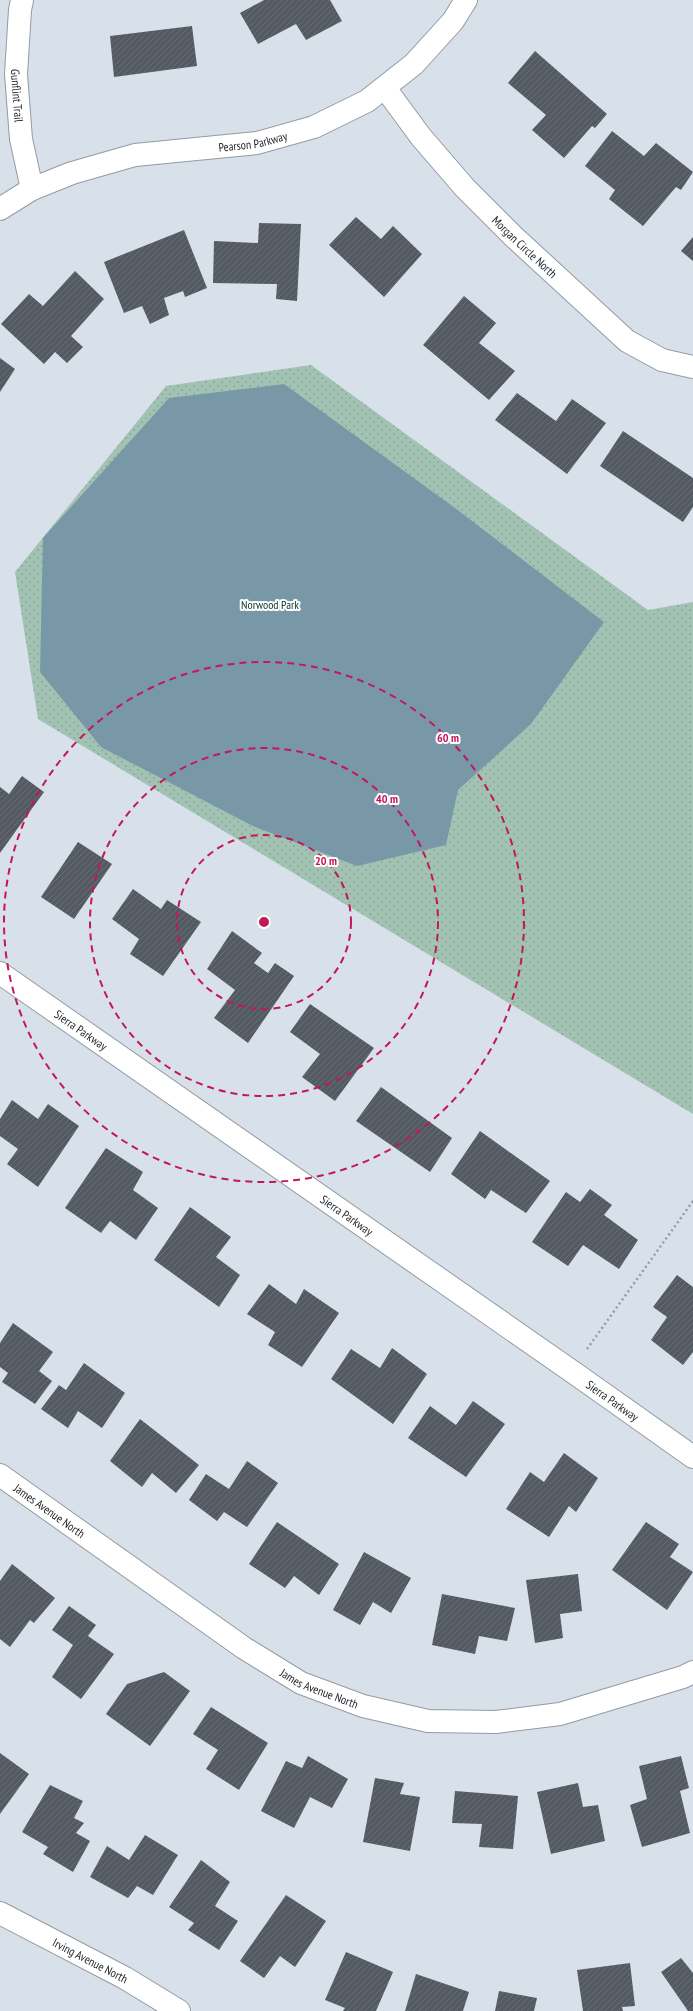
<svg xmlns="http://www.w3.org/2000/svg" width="693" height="2011" font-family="'PT Sans Narrow',sans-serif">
<defs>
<pattern id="park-dots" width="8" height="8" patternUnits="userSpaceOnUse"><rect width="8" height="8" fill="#a2c2b3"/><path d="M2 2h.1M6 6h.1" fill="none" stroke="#8ba69a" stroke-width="1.8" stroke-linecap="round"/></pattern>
<pattern id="building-hatch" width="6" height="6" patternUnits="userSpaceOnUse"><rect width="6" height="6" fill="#535a62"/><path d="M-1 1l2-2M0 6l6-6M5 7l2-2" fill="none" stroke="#686e74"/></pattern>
</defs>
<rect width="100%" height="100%" fill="#d8e0e9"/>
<path fill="url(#park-dots)" d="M 311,365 L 648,610 L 693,602 L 693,1114 L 38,719 L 15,572 L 166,386 Z"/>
<path fill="#7898a8" d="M 284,384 L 455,508 L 604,622 L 531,724 L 458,790 L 446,845 L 357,866 L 253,826 L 101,747 L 40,672 L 43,538 L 169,398 Z"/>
<g fill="url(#building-hatch)">
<path d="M 264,0 L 330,0 L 342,21 L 306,40 L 296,24 L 258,44 L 240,13 Z"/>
<path d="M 192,26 L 197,66 L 114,77 L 110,36 Z"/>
<path d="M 535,51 L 607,114 L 595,128 L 592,126 L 564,158 L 532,130 L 546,115 L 508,83 Z"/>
<path d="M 612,131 L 644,156 L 656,143 L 693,172 L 681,190 L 676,187 L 643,226 L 609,199 L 615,190 L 585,166 Z"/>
<path d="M 356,217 L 381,239 L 393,226 L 422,254 L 384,297 L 329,245 Z"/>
<path d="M 259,223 L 301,224 L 297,301 L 276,299 L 277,284 L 213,283 L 214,241 L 258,243 Z"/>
<path d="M 184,230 L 207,288 L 185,297 L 183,291 L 164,298 L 169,315 L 150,324 L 142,306 L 124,313 L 104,262 Z"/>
<path d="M 693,237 L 693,261 L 681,251 Z"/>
<path d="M 75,271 L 104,299 L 71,336 L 83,347 L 67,363 L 55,352 L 44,364 L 1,324 L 29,294 L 43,306 Z"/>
<path d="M 464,296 L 496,323 L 479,343 L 515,371 L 489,400 L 423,345 Z"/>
<path d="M 0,358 L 15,369 L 0,392 Z"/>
<path d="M 517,393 L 556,421 L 572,399 L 606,423 L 567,474 L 495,420 Z"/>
<path d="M 623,431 L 693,478 L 693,507 L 683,522 L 600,466 Z"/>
<path d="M 22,776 L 44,792 L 0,853 L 0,787 L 9,794 Z"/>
<path d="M 78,842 L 112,864 L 74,919 L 41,897 Z"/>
<path d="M 133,889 L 161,909 L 167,900 L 201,922 L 163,976 L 130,954 L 139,939 L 112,919 Z"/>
<path d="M 232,931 L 262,953 L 254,963 L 268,973 L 275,963 L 294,976 L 248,1043 L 214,1018 L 235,990 L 207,969 Z"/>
<path d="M 310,1004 L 374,1048 L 335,1101 L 302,1077 L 320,1054 L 290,1032 Z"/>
<path d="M 381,1087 L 452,1138 L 430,1172 L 356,1121 Z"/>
<path d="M 12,1100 L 38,1119 L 48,1104 L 79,1126 L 38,1187 L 7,1164 L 18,1149 L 0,1136 L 0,1119 Z"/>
<path d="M 480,1131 L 550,1181 L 526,1213 L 491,1190 L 485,1199 L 451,1174 Z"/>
<path d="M 106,1148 L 143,1172 L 133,1190 L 158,1208 L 136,1240 L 110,1221 L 101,1233 L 65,1208 Z"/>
<path d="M 590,1189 L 612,1205 L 604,1215 L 638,1240 L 619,1269 L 583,1245 L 568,1266 L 532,1242 L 566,1192 L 580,1202 Z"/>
<path d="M 190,1207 L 231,1237 L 216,1257 L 240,1275 L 219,1307 L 154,1260 Z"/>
<path d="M 677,1275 L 693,1287 L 693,1352 L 683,1365 L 651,1340 L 667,1317 L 653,1307 Z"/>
<path d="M 269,1284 L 296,1304 L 304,1289 L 339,1313 L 302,1367 L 268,1345 L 275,1332 L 247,1314 Z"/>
<path d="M 13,1323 L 53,1352 L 39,1371 L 52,1381 L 35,1404 L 2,1382 L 8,1373 L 0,1367 L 0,1343 Z"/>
<path d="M 392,1348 L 427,1374 L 393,1424 L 331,1379 L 351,1349 L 380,1368 Z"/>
<path d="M 84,1363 L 125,1393 L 102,1428 L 78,1411 L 68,1428 L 41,1409 L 59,1385 L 66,1390 Z"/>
<path d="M 473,1401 L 505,1424 L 466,1477 L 408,1438 L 430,1406 L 456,1425 Z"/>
<path d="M 140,1419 L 199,1465 L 176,1493 L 152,1473 L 142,1487 L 110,1461 Z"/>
<path d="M 564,1453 L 598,1478 L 576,1512 L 569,1506 L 549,1537 L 506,1509 L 530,1472 L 544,1482 Z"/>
<path d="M 247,1461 L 278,1483 L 247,1527 L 224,1512 L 217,1521 L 189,1500 L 206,1474 L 229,1489 Z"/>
<path d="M 277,1522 L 339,1564 L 319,1595 L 294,1576 L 285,1588 L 249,1564 Z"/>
<path d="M 646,1522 L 679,1544 L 670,1557 L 693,1572 L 667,1610 L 612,1570 Z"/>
<path d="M 364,1552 L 411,1578 L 391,1613 L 373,1602 L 360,1625 L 333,1610 Z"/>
<path d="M 12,1564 L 55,1598 L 34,1623 L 30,1620 L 10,1647 L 0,1639 L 0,1581 Z"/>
<path d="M 578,1574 L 582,1611 L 560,1614 L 563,1638 L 535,1643 L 526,1580 Z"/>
<path d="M 442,1594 L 515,1608 L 507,1641 L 479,1636 L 475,1654 L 432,1645 Z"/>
<path d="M 69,1606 L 96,1625 L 88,1636 L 114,1654 L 81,1699 L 52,1677 L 73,1645 L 52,1630 Z"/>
<path d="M 164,1672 L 190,1691 L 150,1746 L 106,1714 L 127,1684 Z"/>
<path d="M 211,1707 L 268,1743 L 239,1790 L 206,1769 L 218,1750 L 193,1734 Z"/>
<path d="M 0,1753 L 29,1774 L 0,1814 Z"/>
<path d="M 308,1756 L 348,1779 L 332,1808 L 310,1797 L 294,1828 L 261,1811 L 286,1761 L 302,1768 Z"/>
<path d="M 681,1756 L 689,1788 L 680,1791 L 690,1833 L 642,1847 L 630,1805 L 647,1799 L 639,1766 Z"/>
<path d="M 375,1778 L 404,1783 L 400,1794 L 420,1797 L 410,1851 L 363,1842 Z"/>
<path d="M 578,1783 L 583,1807 L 598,1805 L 605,1841 L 551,1854 L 537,1792 Z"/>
<path d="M 50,1785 L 83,1801 L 74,1818 L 84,1823 L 76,1833 L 90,1841 L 73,1872 L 43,1854 L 48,1847 L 22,1832 Z"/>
<path d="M 455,1791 L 518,1796 L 513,1849 L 479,1847 L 482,1824 L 452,1823 Z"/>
<path d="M 145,1835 L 178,1855 L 153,1895 L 137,1886 L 128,1898 L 90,1877 L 107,1846 L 129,1860 Z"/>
<path d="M 201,1860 L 230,1882 L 215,1906 L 238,1921 L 219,1950 L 188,1930 L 194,1923 L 169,1907 Z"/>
<path d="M 286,1895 L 326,1921 L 295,1967 L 280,1956 L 264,1978 L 240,1961 Z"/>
<path d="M 346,1952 L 393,1972 L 376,2011 L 343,2011 L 345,2008 L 325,2000 Z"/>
<path d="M 681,1958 L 693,1973 L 693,2011 L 688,2011 L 661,1972 Z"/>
<path d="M 630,1963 L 635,2006 L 622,2007 L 623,2011 L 583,2011 L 577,1970 Z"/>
<path d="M 416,1974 L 469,1992 L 463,2011 L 405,2011 Z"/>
<path d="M 499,1991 L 537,1998 L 534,2011 L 495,2011 Z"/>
</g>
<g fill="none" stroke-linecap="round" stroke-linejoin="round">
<g stroke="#939ba3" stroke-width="24">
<g id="minor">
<path id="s1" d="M 22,0 L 20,10 L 16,74 L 21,139 L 32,189"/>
<path id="s2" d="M 385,88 L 421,137 L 465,188 L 513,236 L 627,341 L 662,360 L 693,367"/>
<path id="s3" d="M 0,209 L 32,189 L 72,173 L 135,155 L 257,143 L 314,127 L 367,101 L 414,64 L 453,21 L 466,0"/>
<path id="s4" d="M 0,973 L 580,1377 L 693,1457"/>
<path id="s5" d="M 0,1475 L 244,1648 L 301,1683 L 363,1706 L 428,1721 L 496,1722 L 560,1714 L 683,1677 L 693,1672"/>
<path id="s6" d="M 0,1913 L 125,1978 L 179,2011"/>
</g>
</g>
<path stroke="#969ca3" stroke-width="2.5" stroke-dasharray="2 3" stroke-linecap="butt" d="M 587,1349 L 693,1201"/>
<use href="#minor" stroke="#fff" stroke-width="22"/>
</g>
<g fill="none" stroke="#c2185b" stroke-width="2" stroke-dasharray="7 5">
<circle cx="264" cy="922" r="87"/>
<circle cx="264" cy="922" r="174"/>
<circle cx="264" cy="922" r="260"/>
</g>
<g text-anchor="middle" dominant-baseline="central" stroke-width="4" stroke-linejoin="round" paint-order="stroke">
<g font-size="12" fill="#1f2225" stroke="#fff">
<text stroke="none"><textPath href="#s1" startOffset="96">Gunflint Trail</textPath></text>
<text stroke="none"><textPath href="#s3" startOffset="265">Pearson Parkway</textPath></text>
<text stroke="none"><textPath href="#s2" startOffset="212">Morgan Circle North</textPath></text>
<text stroke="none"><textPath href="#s4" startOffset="99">Sierra Parkway</textPath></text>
<text stroke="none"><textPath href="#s4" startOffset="423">Sierra Parkway</textPath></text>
<text stroke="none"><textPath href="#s4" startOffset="747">Sierra Parkway</textPath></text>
<text stroke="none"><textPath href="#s5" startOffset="61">James Avenue North</textPath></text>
<text stroke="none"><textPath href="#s5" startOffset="385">James Avenue North</textPath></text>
<text stroke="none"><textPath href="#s6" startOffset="102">Irving Avenue North</textPath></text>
</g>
<g font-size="12" fill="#083726" stroke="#fff">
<text x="270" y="604">Norwood Park</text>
</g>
</g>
<circle cx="264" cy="922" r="6" fill="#c2185b" stroke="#fff" stroke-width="2"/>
<g font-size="12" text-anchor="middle" font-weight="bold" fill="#c2185b" stroke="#fff" stroke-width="4" stroke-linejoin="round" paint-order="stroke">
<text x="448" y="742">60 m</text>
<text x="387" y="803">40 m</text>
<text x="326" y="865">20 m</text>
</g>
</svg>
